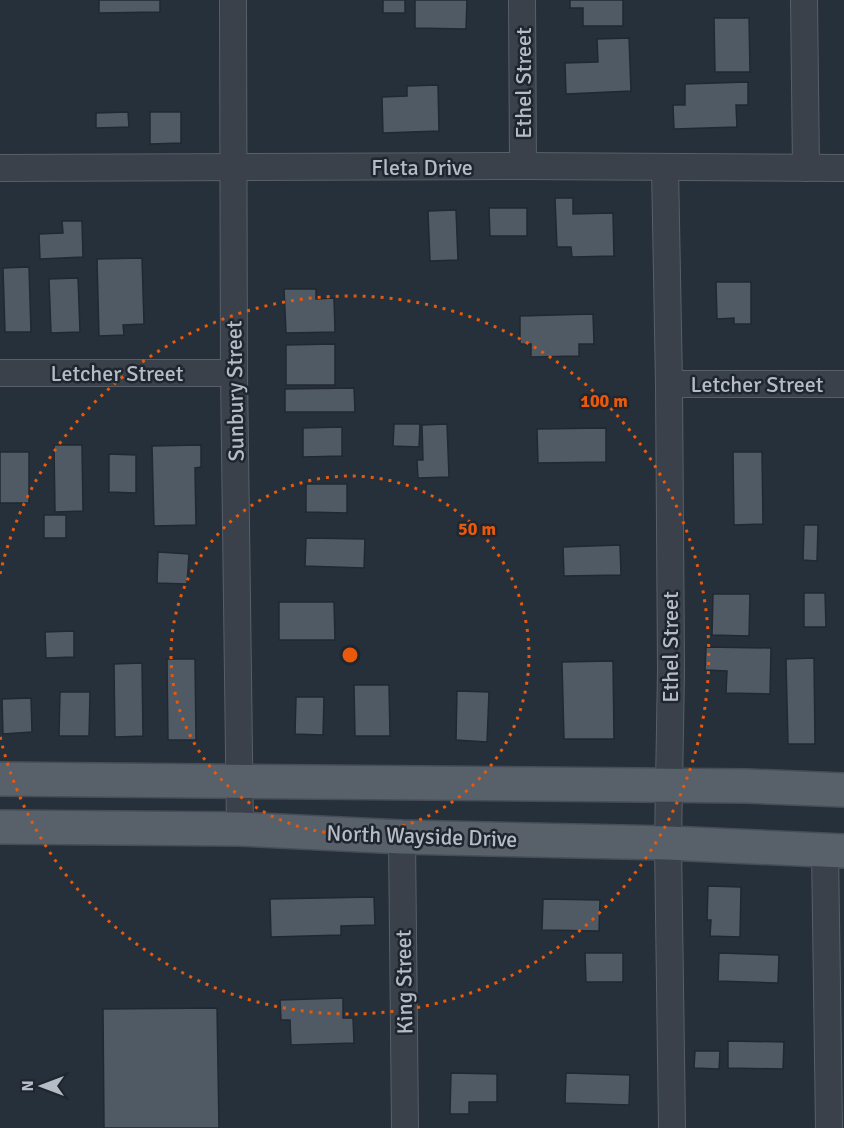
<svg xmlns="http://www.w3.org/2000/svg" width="844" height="1128" font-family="Signika,sans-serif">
<rect width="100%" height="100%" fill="#26303a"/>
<g fill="#505a65" stroke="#212831" stroke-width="1.5">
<path d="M 99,0 L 160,0 L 160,12 L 99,13 Z"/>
<rect x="383" y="0" width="22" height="13"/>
<path d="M 415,0 L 467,0 L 466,29 L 415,28 Z"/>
<path d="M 570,0 L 623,0 L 623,26 L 583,26 L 583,8 L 570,8 Z"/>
<path d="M 714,18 L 749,18 L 750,72 L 715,72 Z"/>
<path d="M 629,38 L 631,91 L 566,94 L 565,63 L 598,62 L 597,39 Z"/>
<path d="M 748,82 L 748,105 L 736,105 L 737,127 L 674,129 L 673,105 L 685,105 L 685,84 Z"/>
<path d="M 438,85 L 439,131 L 383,133 L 382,97 L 407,96 L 407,86 Z"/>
<path d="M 128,112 L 129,127 L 96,128 L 96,113 Z"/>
<path d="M 150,112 L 181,112 L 181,143 L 150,144 Z"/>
<path d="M 555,198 L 573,198 L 573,214 L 613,213 L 614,256 L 572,257 L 571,247 L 557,247 Z"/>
<path d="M 489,208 L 527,208 L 527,236 L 490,236 Z"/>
<path d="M 456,210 L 458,260 L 430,261 L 428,211 Z"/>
<path d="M 62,221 L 82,221 L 83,257 L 40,259 L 39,234 L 63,233 Z"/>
<path d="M 142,258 L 144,324 L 123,325 L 124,335 L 99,336 L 97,259 Z"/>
<path d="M 29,267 L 31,332 L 5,332 L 3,268 Z"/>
<path d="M 78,278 L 80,332 L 51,333 L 49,279 Z"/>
<path d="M 716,282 L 751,282 L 751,324 L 734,324 L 734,318 L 717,319 Z"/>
<path d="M 284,289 L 316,289 L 316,299 L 334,298 L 335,332 L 286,333 Z"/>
<path d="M 593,314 L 594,344 L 579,344 L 579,356 L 531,357 L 531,344 L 520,344 L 520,316 Z"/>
<path d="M 335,344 L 335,385 L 286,385 L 286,345 Z"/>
<path d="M 354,388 L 355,412 L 285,412 L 285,389 Z"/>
<path d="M 394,424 L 420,424 L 419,447 L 393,446 Z"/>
<path d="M 447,424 L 449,477 L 418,478 L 417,460 L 423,460 L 422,425 Z"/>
<path d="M 342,427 L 342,456 L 303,457 L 303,428 Z"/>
<path d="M 606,428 L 606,462 L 538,463 L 537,429 Z"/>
<path d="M 54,445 L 82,445 L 83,511 L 55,512 Z"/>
<path d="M 201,445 L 201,467 L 195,468 L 196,525 L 154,526 L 152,446 Z"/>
<rect x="0" y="452" width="29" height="51"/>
<path d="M 733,452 L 762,452 L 763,524 L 734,525 Z"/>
<path d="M 109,454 L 136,455 L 136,493 L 109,492 Z"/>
<path d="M 306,484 L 347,484 L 347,513 L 306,512 Z"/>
<rect x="44" y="515" width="22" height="23"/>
<path d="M 804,525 L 818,525 L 817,561 L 803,560 Z"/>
<path d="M 306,538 L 365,539 L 364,568 L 305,566 Z"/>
<path d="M 620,545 L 621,575 L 564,576 L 563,547 Z"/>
<path d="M 158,552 L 189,554 L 187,584 L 157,583 Z"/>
<path d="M 804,593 L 825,593 L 826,627 L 804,627 Z"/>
<path d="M 713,594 L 750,594 L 749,636 L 712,635 Z"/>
<path d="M 279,602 L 334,602 L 335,640 L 279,640 Z"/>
<path d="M 74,631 L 74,657 L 46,658 L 45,632 Z"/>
<path d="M 706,647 L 771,648 L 770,694 L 726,693 L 727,671 L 705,670 Z"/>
<path d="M 814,658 L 815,744 L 788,744 L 786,659 Z"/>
<path d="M 167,659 L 195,659 L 196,740 L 168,740 Z"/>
<path d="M 613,661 L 614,739 L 564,739 L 562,662 Z"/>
<path d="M 142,663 L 143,736 L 115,737 L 114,664 Z"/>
<path d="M 354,685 L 389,685 L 390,736 L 355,736 Z"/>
<path d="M 457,691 L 489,692 L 487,742 L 456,740 Z"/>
<path d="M 60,692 L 90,692 L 89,736 L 59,736 Z"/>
<path d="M 296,697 L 324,697 L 323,735 L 295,734 Z"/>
<path d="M 31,698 L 32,732 L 3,734 L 2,699 Z"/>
<path d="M 708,886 L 741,887 L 740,937 L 710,936 L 711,920 L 707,920 Z"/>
<path d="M 374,897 L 375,925 L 341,926 L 341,935 L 271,937 L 270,899 Z"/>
<path d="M 543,899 L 600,900 L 599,931 L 542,930 Z"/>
<path d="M 585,953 L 623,953 L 623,982 L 586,982 Z"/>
<path d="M 719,953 L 779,955 L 778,983 L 718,981 Z"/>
<path d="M 343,998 L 343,1018 L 353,1018 L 354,1043 L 291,1045 L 290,1020 L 281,1020 L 280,1000 Z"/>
<path d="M 217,1008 L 219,1128 L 104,1128 L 103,1009 Z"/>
<path d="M 728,1041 L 784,1042 L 783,1069 L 728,1068 Z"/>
<path d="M 695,1051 L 720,1051 L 719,1069 L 694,1068 Z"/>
<path d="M 451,1073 L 497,1074 L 497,1102 L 469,1102 L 469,1114 L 450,1114 Z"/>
<path d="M 566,1073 L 630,1075 L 629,1105 L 565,1103 Z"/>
</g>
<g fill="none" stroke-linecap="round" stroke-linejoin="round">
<g stroke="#585f68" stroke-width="28">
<g id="minor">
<path d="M 233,0 L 234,373 L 240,829"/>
<path d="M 522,0 L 523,166"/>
<path d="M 804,0 L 806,168"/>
<path d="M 665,167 L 669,384 L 671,670 L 668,843 L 672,1128"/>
<path d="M 0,168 L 523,166 L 844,168"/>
<path d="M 0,373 L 234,373"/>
<path d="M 669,384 L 844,384"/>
<path d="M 402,837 L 405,1128"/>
<path d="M 825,850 L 829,1128"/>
</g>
</g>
<g stroke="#464d56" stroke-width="36">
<g id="major">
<path d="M 0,779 L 747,786 L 844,790"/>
<path d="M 0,827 L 240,829 L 402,837 L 668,843 L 844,851"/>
</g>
</g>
<use href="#minor" stroke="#3a414a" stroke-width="26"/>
<use href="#major" stroke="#58606a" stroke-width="33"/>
</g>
<g fill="none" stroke="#e8590c" stroke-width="3" stroke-dasharray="3 6">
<circle cx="350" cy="655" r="179"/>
<path d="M0 574A359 359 0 1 1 0 736"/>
</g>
<g text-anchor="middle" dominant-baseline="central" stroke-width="5" stroke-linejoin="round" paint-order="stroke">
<g font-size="22" fill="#b6bcc6" stroke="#1f262f">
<text transform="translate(523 83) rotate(-90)">Ethel Street</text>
<text x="422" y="167">Fleta Drive</text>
<text x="117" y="373">Letcher Street</text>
<text x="757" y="384">Letcher Street</text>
<text transform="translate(235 391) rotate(-91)">Sunbury Street</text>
<text transform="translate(670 647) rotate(-90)">Ethel Street</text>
<text transform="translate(422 836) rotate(2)">North Wayside Drive</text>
<text transform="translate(404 982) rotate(-91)">King Street</text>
</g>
</g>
<circle cx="350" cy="655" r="9" fill="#e8590c" stroke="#1f262f" stroke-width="3"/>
<g font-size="18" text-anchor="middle" font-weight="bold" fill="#e8590c" stroke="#1f262f" stroke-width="5" stroke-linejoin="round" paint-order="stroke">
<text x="604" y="407">100 m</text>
<text x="477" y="535">50 m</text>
</g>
<g transform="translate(42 1086) rotate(270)" stroke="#1f262f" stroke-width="4.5" paint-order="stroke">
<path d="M0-4.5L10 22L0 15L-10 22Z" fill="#b6bcc6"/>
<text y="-9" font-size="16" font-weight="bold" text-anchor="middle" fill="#b6bcc6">N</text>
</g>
</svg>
